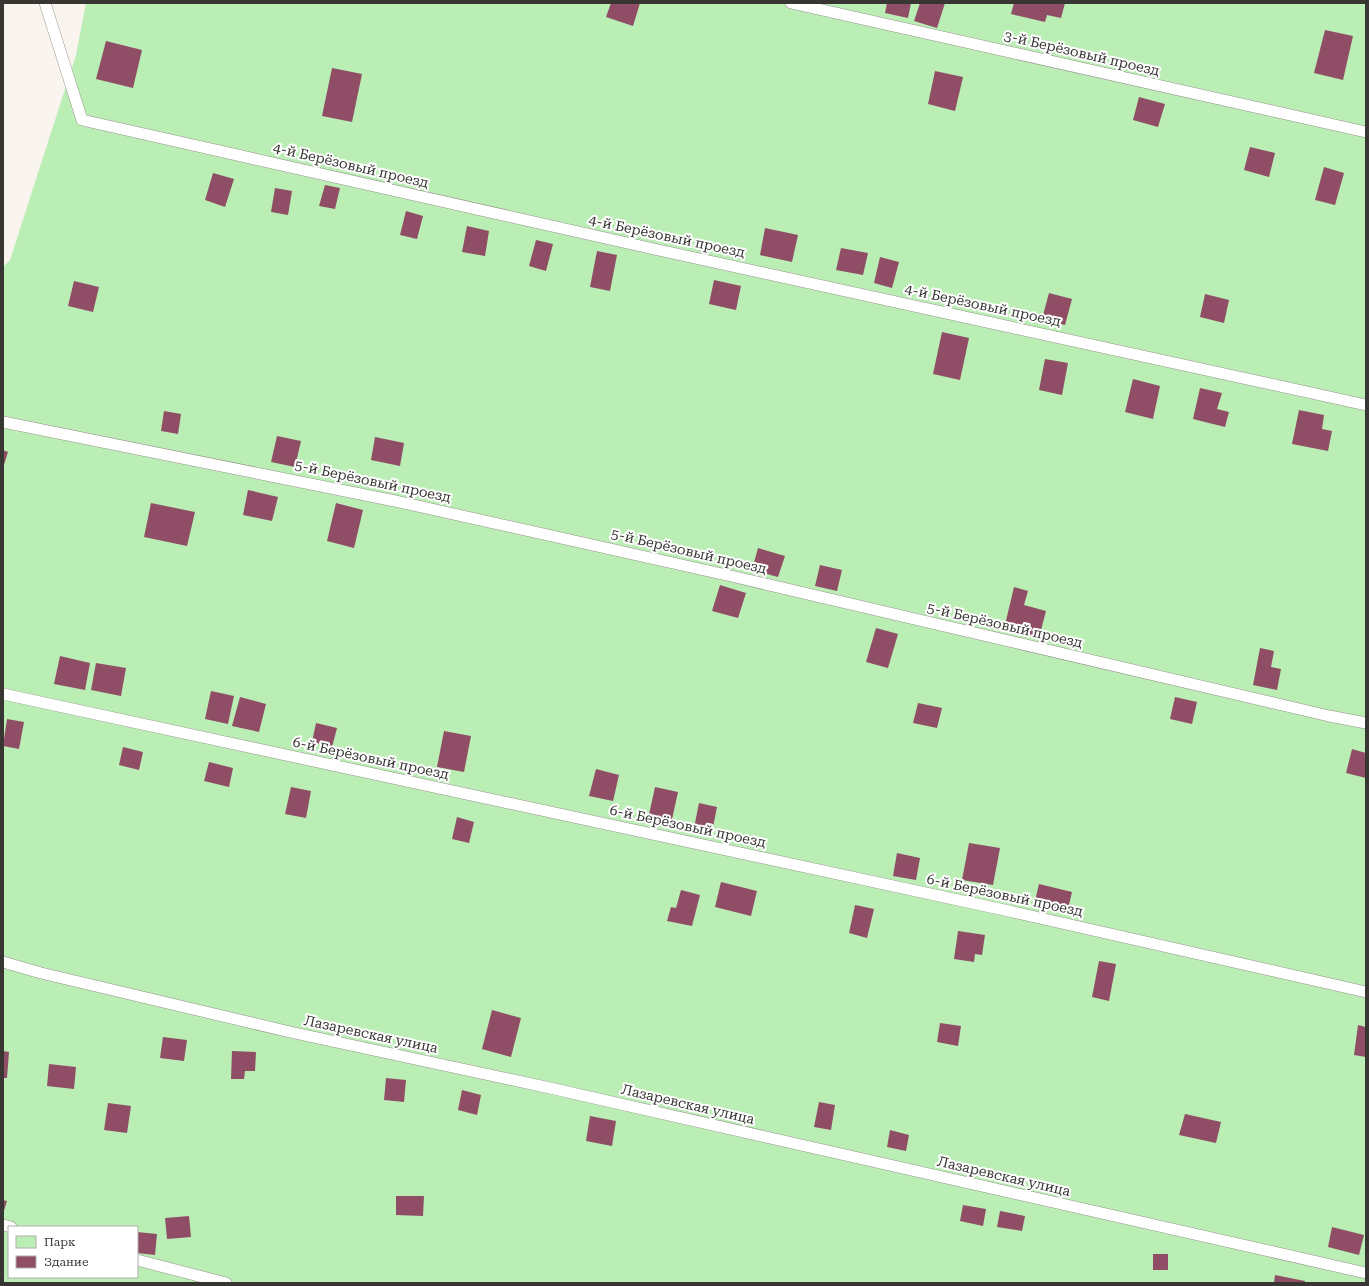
<svg xmlns="http://www.w3.org/2000/svg" width="1369" height="1286" font-family="'Roboto Serif',serif">
<rect width="100%" height="100%" fill="#f9f4ed"/>
<path fill="#baeeb5" fill-rule="evenodd" d="M 86,3 L 1366,3 L 1366,1283 L 3,1283 L 3,267 L 10,260 L 76,55 ZM 9,1227 L 137,1227 L 137,1277 L 9,1277 Z"/>
<g fill="#904e66">
<path d="M 611,3 L 640,3 L 633,26 L 606,17 Z"/>
<path d="M 887,3 L 911,3 L 908,18 L 885,13 Z"/>
<path d="M 920,3 L 945,3 L 937,28 L 914,21 Z"/>
<path d="M 1014,3 L 1065,3 L 1061,18 L 1047,15 L 1045,22 L 1011,14 Z"/>
<path d="M 1325,30 L 1353,36 L 1343,80 L 1314,73 Z"/>
<path d="M 106,41 L 142,50 L 133,88 L 96,79 Z"/>
<path d="M 332,68 L 362,74 L 352,122 L 322,116 Z"/>
<path d="M 935,71 L 963,77 L 955,111 L 928,104 Z"/>
<path d="M 1139,97 L 1165,104 L 1158,127 L 1133,120 Z"/>
<path d="M 1250,147 L 1275,153 L 1269,177 L 1244,170 Z"/>
<path d="M 1324,167 L 1344,173 L 1335,205 L 1315,200 Z"/>
<path d="M 213,173 L 234,179 L 225,207 L 205,200 Z"/>
<path d="M 325,185 L 340,188 L 335,209 L 319,206 Z"/>
<path d="M 275,188 L 292,191 L 288,215 L 271,212 Z"/>
<path d="M 406,211 L 423,216 L 417,239 L 400,235 Z"/>
<path d="M 467,226 L 489,231 L 485,256 L 462,252 Z"/>
<path d="M 765,228 L 798,235 L 792,262 L 760,255 Z"/>
<path d="M 536,240 L 553,244 L 546,271 L 529,266 Z"/>
<path d="M 841,248 L 868,253 L 863,275 L 836,270 Z"/>
<path d="M 597,251 L 617,255 L 610,291 L 590,287 Z"/>
<path d="M 880,257 L 899,262 L 892,288 L 874,283 Z"/>
<path d="M 714,280 L 741,286 L 736,310 L 709,304 Z"/>
<path d="M 74,281 L 99,287 L 93,312 L 68,306 Z"/>
<path d="M 1049,293 L 1072,299 L 1065,325 L 1042,319 Z"/>
<path d="M 1205,294 L 1229,300 L 1224,323 L 1200,317 Z"/>
<path d="M 942,332 L 969,338 L 960,380 L 933,374 Z"/>
<path d="M 1045,359 L 1068,363 L 1062,395 L 1039,390 Z"/>
<path d="M 1133,379 L 1160,386 L 1153,419 L 1125,412 Z"/>
<path d="M 1200,388 L 1222,393 L 1217,409 L 1229,412 L 1225,427 L 1193,419 Z"/>
<path d="M 1299,410 L 1324,415 L 1322,429 L 1332,431 L 1328,451 L 1292,444 Z"/>
<path d="M 164,411 L 181,414 L 178,434 L 161,431 Z"/>
<path d="M 277,436 L 301,441 L 295,467 L 271,462 Z"/>
<path d="M 375,437 L 404,443 L 400,466 L 371,460 Z"/>
<path d="M 3,450 L 8,452 L 3,468 Z"/>
<path d="M 248,490 L 278,497 L 272,521 L 243,515 Z"/>
<path d="M 151,503 L 195,512 L 187,546 L 144,537 Z"/>
<path d="M 336,503 L 363,510 L 354,548 L 327,541 Z"/>
<path d="M 758,548 L 785,556 L 778,577 L 752,570 Z"/>
<path d="M 820,565 L 842,570 L 837,591 L 815,586 Z"/>
<path d="M 720,585 L 746,593 L 738,618 L 712,611 Z"/>
<path d="M 1014,587 L 1028,591 L 1024,605 L 1046,611 L 1039,638 L 1004,629 Z"/>
<path d="M 876,628 L 898,634 L 888,668 L 866,662 Z"/>
<path d="M 1260,648 L 1274,651 L 1271,667 L 1281,669 L 1277,690 L 1253,685 Z"/>
<path d="M 60,656 L 90,663 L 85,690 L 54,684 Z"/>
<path d="M 96,663 L 126,668 L 121,696 L 91,690 Z"/>
<path d="M 211,691 L 234,696 L 228,724 L 205,719 Z"/>
<path d="M 240,697 L 266,704 L 259,732 L 232,726 Z"/>
<path d="M 1175,697 L 1197,702 L 1192,724 L 1170,719 Z"/>
<path d="M 918,703 L 942,708 L 937,728 L 913,723 Z"/>
<path d="M 7,719 L 24,722 L 19,749 L 3,746 Z"/>
<path d="M 316,723 L 337,728 L 332,747 L 312,742 Z"/>
<path d="M 444,731 L 471,736 L 464,772 L 437,767 Z"/>
<path d="M 123,747 L 143,752 L 139,770 L 119,765 Z"/>
<path d="M 1352,749 L 1366,753 L 1366,778 L 1346,773 Z"/>
<path d="M 209,762 L 233,768 L 229,787 L 204,781 Z"/>
<path d="M 596,769 L 619,775 L 613,801 L 589,796 Z"/>
<path d="M 291,787 L 311,791 L 306,818 L 285,814 Z"/>
<path d="M 655,787 L 678,792 L 671,824 L 648,819 Z"/>
<path d="M 699,803 L 717,807 L 712,832 L 694,828 Z"/>
<path d="M 457,817 L 474,822 L 469,843 L 452,839 Z"/>
<path d="M 969,843 L 1000,848 L 993,885 L 962,880 Z"/>
<path d="M 897,853 L 920,858 L 916,880 L 893,876 Z"/>
<path d="M 721,882 L 757,891 L 751,916 L 715,907 Z"/>
<path d="M 1039,884 L 1072,892 L 1067,913 L 1034,905 Z"/>
<path d="M 681,890 L 700,895 L 692,926 L 667,921 L 671,907 L 676,908 Z"/>
<path d="M 855,905 L 874,909 L 867,938 L 849,933 Z"/>
<path d="M 958,931 L 985,935 L 982,955 L 975,954 L 974,962 L 954,959 Z"/>
<path d="M 1099,961 L 1116,964 L 1109,1001 L 1092,997 Z"/>
<path d="M 492,1010 L 521,1018 L 511,1057 L 482,1049 Z"/>
<path d="M 940,1023 L 961,1026 L 958,1046 L 937,1042 Z"/>
<path d="M 1358,1025 L 1366,1027 L 1366,1057 L 1354,1055 Z"/>
<path d="M 163,1037 L 187,1040 L 184,1061 L 160,1058 Z"/>
<path d="M 3,1051 L 9,1052 L 7,1078 L 3,1078 Z"/>
<path d="M 232,1051 L 256,1052 L 255,1071 L 245,1071 L 244,1079 L 231,1079 Z"/>
<path d="M 49,1064 L 76,1067 L 74,1089 L 47,1086 Z"/>
<path d="M 386,1078 L 406,1080 L 404,1102 L 384,1100 Z"/>
<path d="M 462,1090 L 481,1095 L 477,1115 L 458,1110 Z"/>
<path d="M 819,1102 L 835,1105 L 831,1130 L 814,1127 Z"/>
<path d="M 108,1103 L 131,1106 L 127,1133 L 104,1130 Z"/>
<path d="M 1185,1114 L 1221,1122 L 1216,1143 L 1179,1135 Z"/>
<path d="M 590,1116 L 616,1121 L 612,1146 L 586,1141 Z"/>
<path d="M 890,1130 L 909,1135 L 906,1151 L 887,1147 Z"/>
<path d="M 396,1196 L 424,1196 L 423,1216 L 396,1215 Z"/>
<path d="M 3,1200 L 7,1201 L 3,1214 Z"/>
<path d="M 963,1205 L 986,1209 L 983,1226 L 960,1221 Z"/>
<path d="M 1000,1211 L 1025,1216 L 1022,1231 L 997,1227 Z"/>
<path d="M 189,1216 L 191,1237 L 167,1239 L 165,1218 Z"/>
<path d="M 1332,1227 L 1364,1235 L 1359,1255 L 1328,1247 Z"/>
<path d="M 137,1232 L 157,1234 L 155,1255 L 137,1253 Z"/>
<rect x="1153" y="1254" width="15" height="16"/>
<path d="M 1275,1275 L 1305,1281 L 1304,1283 L 1274,1283 Z"/>
</g>
<g fill="none" stroke-linecap="round" stroke-linejoin="round">
<g stroke="#97938c" stroke-width="12">
<g id="service">
<path d="M 45,3 L 82,120 L 654,249 L 1366,405"/>
<path d="M 791,3 L 1366,132"/>
<path d="M 3,422 L 395,501 L 731,576 L 1329,716 L 1366,723"/>
<path d="M 3,694 L 1009,911 L 1366,992"/>
<path d="M 3,962 L 41,973 L 290,1032 L 550,1088 L 1366,1273"/>
<path d="M 3,1225 L 11,1227"/>
<path d="M 137,1260 L 226,1283"/>
</g>
</g>
<use href="#service" stroke="#fff" stroke-width="11"/>
</g>
<g text-anchor="middle" dominant-baseline="central" stroke-width="4" stroke-linejoin="round" paint-order="stroke">
<g font-size="14" fill="#373633" stroke="#fff">
<text transform="translate(1082 53) rotate(13)">3-й Берёзовый проезд</text>
<text transform="translate(351 165) rotate(13)">4-й Берёзовый проезд</text>
<text transform="translate(667 236) rotate(12)">4-й Берёзовый проезд</text>
<text transform="translate(983 305) rotate(12)">4-й Берёзовый проезд</text>
<text transform="translate(373 481) rotate(12)">5-й Берёзовый проезд</text>
<text transform="translate(689 551) rotate(13)">5-й Берёзовый проезд</text>
<text transform="translate(1005 625) rotate(13)">5-й Берёзовый проезд</text>
<text transform="translate(371 758) rotate(12)">6-й Берёзовый проезд</text>
<text transform="translate(688 826) rotate(12)">6-й Берёзовый проезд</text>
<text transform="translate(1005 895) rotate(12)">6-й Берёзовый проезд</text>
<text transform="translate(371 1034) rotate(12)">Лазаревская улица</text>
<text transform="translate(688 1104) rotate(13)">Лазаревская улица</text>
<text transform="translate(1004 1176) rotate(13)">Лазаревская улица</text>
</g>
</g>
<rect width="1369" height="1286" fill="none" stroke="#373633" stroke-width="8"/>
<rect x="8" y="1226" width="130" height="52" fill="#ffffff" stroke="#afafad"/>
<rect x="16" y="1236" width="20" height="12" fill="#baeeb5" stroke="#afafad"/>
<text x="44" y="1246" font-size="12" fill="#373633">Парк</text>
<rect x="16" y="1256" width="20" height="12" fill="#904e66" stroke="#afafad"/>
<text x="44" y="1266" font-size="12" fill="#373633">Здание</text>
</svg>
